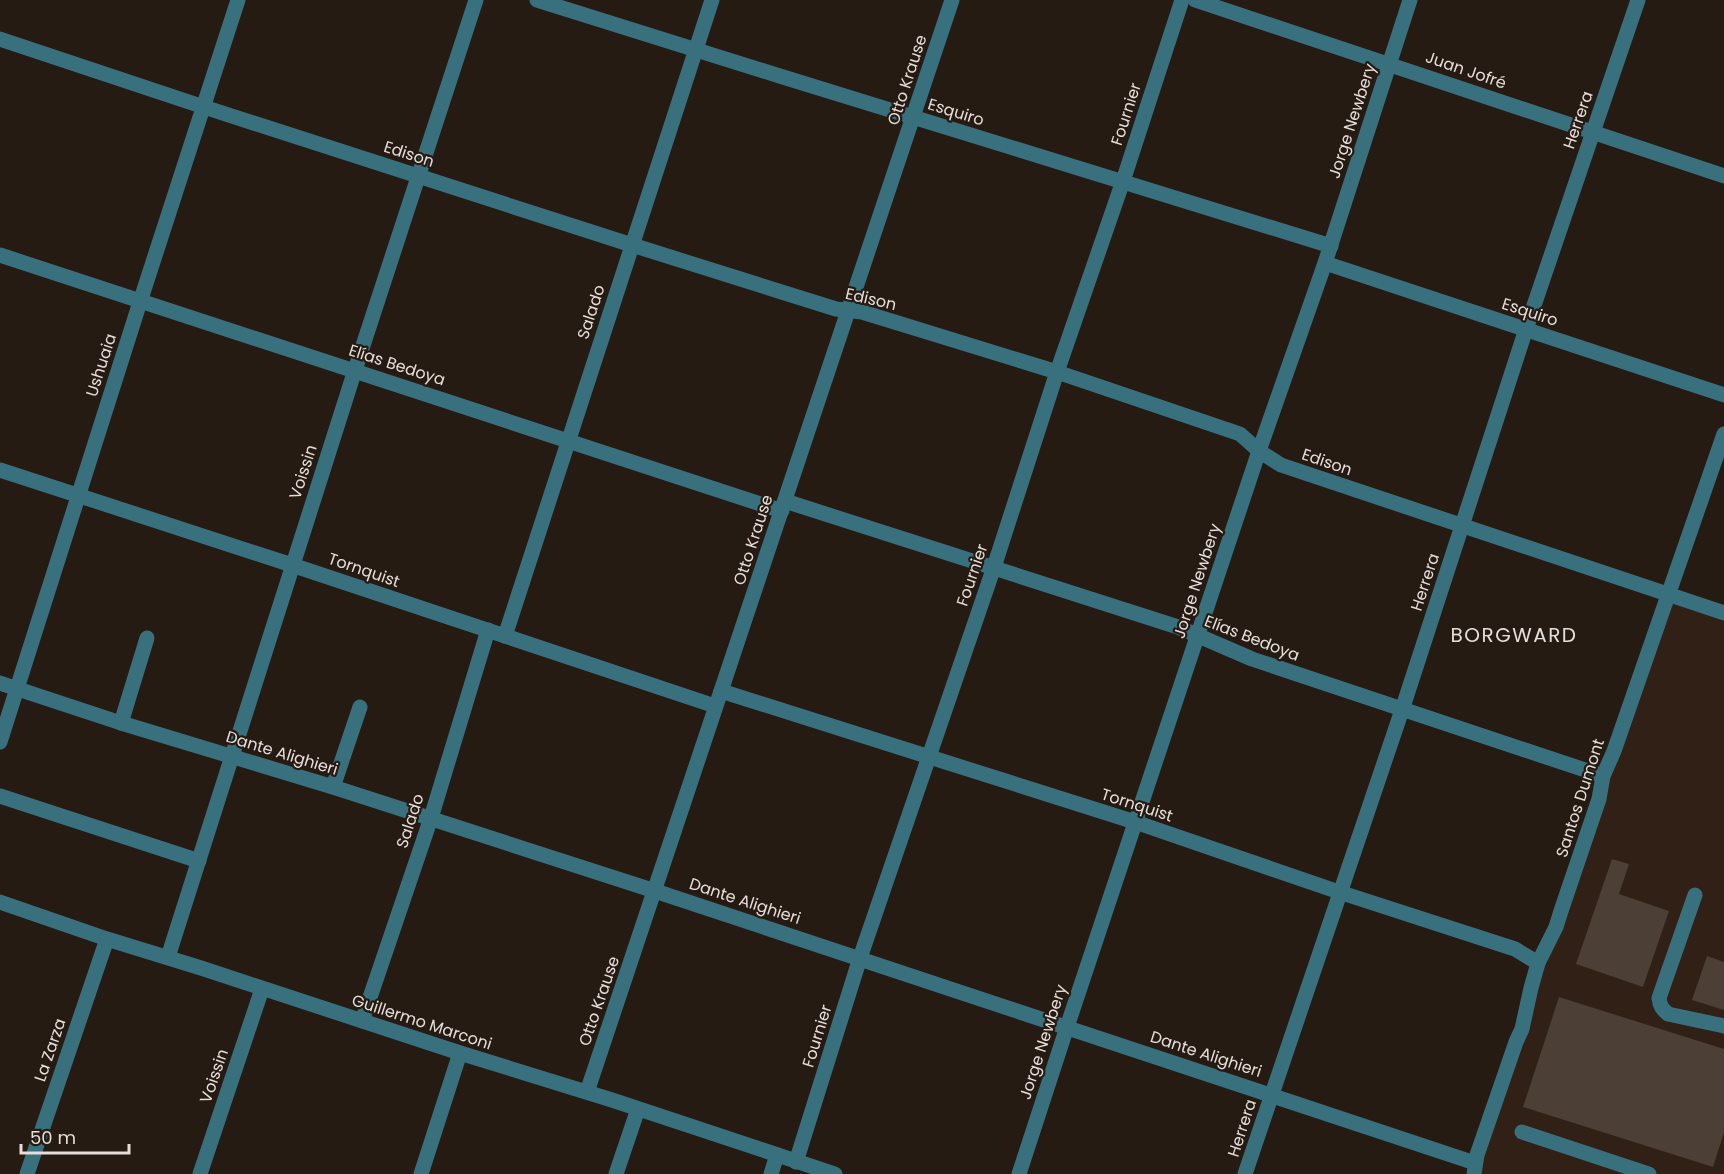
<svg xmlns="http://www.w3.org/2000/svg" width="1724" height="1174" font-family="Poppins,sans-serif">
<rect width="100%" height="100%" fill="#261b13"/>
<path fill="#312015" d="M 1669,595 L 1724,613 L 1724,1174 L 1474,1174 Z"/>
<g fill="#4c3f36">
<path d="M 1612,859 L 1629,864 L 1619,894 L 1669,911 L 1643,987 L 1576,964 Z"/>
<path d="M 1707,956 L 1724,962 L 1724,1010 L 1692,1000 Z"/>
<path d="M 1559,997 L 1724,1049 L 1724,1132 L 1713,1167 L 1523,1107 Z"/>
</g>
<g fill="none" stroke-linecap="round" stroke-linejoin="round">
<g stroke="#38707e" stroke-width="15">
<path d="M 537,0 C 801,84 1066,163 1331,246"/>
<path d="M 1195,0 L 1724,176"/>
<path d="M 0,39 L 204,107 L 632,245 L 836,309 L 862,312 L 1057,372 L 1240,434 L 1259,451 L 1281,465 L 1724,613"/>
<path d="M 0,255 L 782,511"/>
<path d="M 1325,263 L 1724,395"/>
<path d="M 0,470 L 292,565 L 715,706"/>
<path d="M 785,501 L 1178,627 L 1252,659 L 1603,776"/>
<path d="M 505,636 L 712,0"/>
<path d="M 0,683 L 121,723 L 333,787 L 655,891 L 1475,1163"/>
<path d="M 721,691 L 1135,822 L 1339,892 L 1515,949 L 1538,963"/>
<path d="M 121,723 L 147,638"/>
<path d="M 0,742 L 140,302 L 238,0"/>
<path d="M 333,787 L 360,707"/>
<path d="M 0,796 L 199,861"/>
<path d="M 1695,895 L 1659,998 C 1660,1006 1662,1009 1668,1014 L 1724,1026"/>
<path d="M 0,902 L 107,939 L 201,968 L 460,1053 L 612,1100 L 835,1174"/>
<path d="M 168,957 L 355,370 L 476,0"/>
<path d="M 362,1021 L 431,818 L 488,630"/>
<path d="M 587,1092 L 952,0"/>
<path d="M 1522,1132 L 1649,1174"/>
<path d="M 796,1162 L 860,958 L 994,567 L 1057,372 L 1123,181 L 1182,0"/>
<path d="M 27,1174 L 107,939"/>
<path d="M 200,1174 L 262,989"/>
<path d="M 421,1174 L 460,1053"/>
<path d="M 616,1174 L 638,1109"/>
<path d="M 771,1174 L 777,1155"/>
<path d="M 1019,1174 L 1067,1027 L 1259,451 L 1325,263 L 1410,0"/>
<path d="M 1245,1174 L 1402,710 L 1526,329 L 1638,0"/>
<path d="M 1474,1174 L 1477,1155 L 1516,1042 L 1522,1029 L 1531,988 L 1538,963 L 1556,927 L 1561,911 L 1599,799 L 1603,776 L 1614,751 L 1724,434"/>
</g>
</g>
<g text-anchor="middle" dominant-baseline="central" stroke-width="4.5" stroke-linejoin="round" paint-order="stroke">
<g font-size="16" fill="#e6ded9" stroke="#261b13">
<text transform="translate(1466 70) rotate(19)">Juan Jofré</text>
<text transform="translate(907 80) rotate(-72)">Otto Krause</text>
<text transform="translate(956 112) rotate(17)">Esquiro</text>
<text transform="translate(1126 114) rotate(-72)">Fournier</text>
<text transform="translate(1578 120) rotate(-71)">Herrera</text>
<text transform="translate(1352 121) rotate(-72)">Jorge Newbery</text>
<text transform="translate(409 154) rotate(18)">Edison</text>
<text transform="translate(871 299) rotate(13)">Edison</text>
<text transform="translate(591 312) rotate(-72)">Salado</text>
<text transform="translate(1530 312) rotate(18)">Esquiro</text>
<text transform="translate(101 365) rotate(-72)">Ushuaia</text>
<text transform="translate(397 365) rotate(18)">Elías Bedoya</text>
<text transform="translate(1327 462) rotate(19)">Edison</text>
<text transform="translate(303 472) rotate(-72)">Voissin</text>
<text transform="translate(753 540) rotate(-72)">Otto Krause</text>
<text transform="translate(364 570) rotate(19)">Tornquist</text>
<text transform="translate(972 575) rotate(-71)">Fournier</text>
<text transform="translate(1197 581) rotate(-72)">Jorge Newbery</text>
<text transform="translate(1425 582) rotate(-72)">Herrera</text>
<text transform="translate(1252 638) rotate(21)">Elías Bedoya</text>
<text transform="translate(282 753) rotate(17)">Dante Alighieri</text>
<text transform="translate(1580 798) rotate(-72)">Santos Dumont</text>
<text transform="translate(1137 805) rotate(18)">Tornquist</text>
<text transform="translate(410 821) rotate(-72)">Salado</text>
<text transform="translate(745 901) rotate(18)">Dante Alighieri</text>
<text transform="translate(599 1001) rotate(-71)">Otto Krause</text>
<text transform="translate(422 1022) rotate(18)">Guillermo Marconi</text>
<text transform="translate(817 1036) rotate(-73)">Fournier</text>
<text transform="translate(1043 1042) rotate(-72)">Jorge Newbery</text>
<text transform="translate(50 1050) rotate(-71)">La Zarza</text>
<text transform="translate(1206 1054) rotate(18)">Dante Alighieri</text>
<text transform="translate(214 1076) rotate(-71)">Voissin</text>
<text transform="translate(1242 1128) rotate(-72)">Herrera</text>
</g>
<g font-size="20" letter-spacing="1.5" fill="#e6ded9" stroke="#261b13">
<text x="1514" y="635">BORGWARD</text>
</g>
</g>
<path d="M21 1144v9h108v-9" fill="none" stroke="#e6ded9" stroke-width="3"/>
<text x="30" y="1144" font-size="18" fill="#e6ded9" stroke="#261b13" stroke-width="4.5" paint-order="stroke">50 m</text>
</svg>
